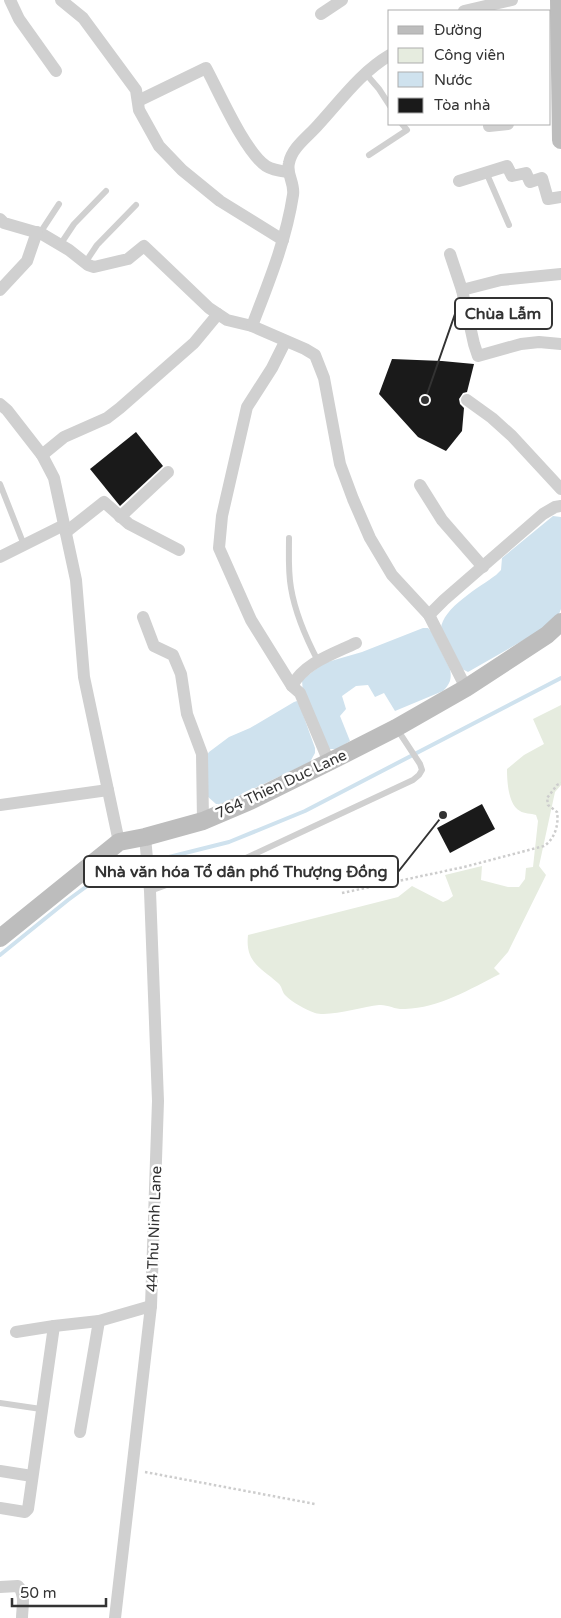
<svg xmlns="http://www.w3.org/2000/svg" width="561" height="1618" font-family="'Varela Round',sans-serif">
<rect width="100%" height="100%" fill="#fff"/>
<path fill="#e6ecdf" d="M 561,705 L 561,785 L 555,792 L 539,866 L 546,875 L 508,952 L 494,968 L 500,974 C 470,989 439,1008 405,1009 C 396,1010 387,1004 379,1005 C 362,1007 330,1017 315,1013 C 305,1009 293,1003 285,995 C 282,992 282,986 278,983 C 260,967 245,962 248,935 L 398,897 L 412,886 L 443,902 L 448,900 L 453,896 L 445,875 L 482,866 L 481,880 L 508,887 L 519,887 L 525,879 L 526,868 L 533,867 L 538,821 L 536,815 C 531,813 524,814 520,811 C 508,805 507,780 507,769 L 524,755 L 544,744 L 533,719 Z"/>
<g fill="#cfe2ee">
<path d="M 553,516 L 561,517 L 561,609 L 559,614 L 550,625 L 468,672 L 462,669 L 441,629 C 442,608 480,587 496,575 L 501,570 L 502,558 Z"/>
<path d="M 423,628 L 428,628 L 431,631 L 450,669 C 452,679 450,684 443,691 L 395,711 L 384,693 L 375,697 L 368,685 L 356,686 L 342,696 L 346,709 L 340,716 L 350,741 L 337,749 L 328,749 L 303,694 L 302,680 L 324,663 L 362,652 Z"/>
<path d="M 297,701 L 300,706 L 315,748 L 315,753 L 310,762 L 221,804 L 216,804 L 207,796 L 207,755 L 209,752 L 229,737 L 250,728 L 294,702 Z"/>
</g>
<g fill="none" stroke-linecap="round" stroke-linejoin="round">
<g stroke="#cfe2ee" stroke-width="4">
<path d="M 157,860 L 229,842 L 305,811 L 561,678"/>
<path d="M 0,955 L 68,900 L 102,875 L 137,864"/>
</g>
</g>
<g fill="#1a1a1a">
<path d="M 392,359 L 442,361 L 474,364 L 467,392 L 463,393 L 459,399 L 460,404 L 464,408 L 462,431 L 446,451 L 418,437 L 379,394 Z"/>
<path d="M 136,432 L 163,466 L 120,506 L 90,469 Z"/>
<path d="M 482,804 L 495,829 L 450,853 L 437,828 Z"/>
</g>
<g fill="none" stroke-linecap="round" stroke-linejoin="round">
<g stroke="#cdcdcd" stroke-width="2.5" stroke-dasharray="2.5 2.5" stroke-linecap="butt">
<path d="M 342,893 L 464,867 L 544,846 C 555,839 559,824 557,812 L 548,805 L 547,798 L 557,785 L 561,783"/>
<path d="M 145,1472 L 315,1504"/>
</g>
<g stroke="#d0d0d0" stroke-width="6">
<path d="M 366,74 L 379,89 L 390,106"/>
<path d="M 369,155 L 407,130 L 402,124"/>
<path d="M 486,172 L 509,225"/>
<path d="M 40,233 L 59,204"/>
<path d="M 60,245 L 74,224 L 106,191"/>
<path d="M 85,263 L 97,245 L 136,205"/>
<path d="M 0,484 L 24,545"/>
<path d="M 289,538 C 289,555 288,572 291,588 C 295,612 307,640 318,661"/>
<path d="M 150,891 L 183,879 L 231,865 L 413,780 L 419,775 L 422,770 L 420,764 L 397,729"/>
<path d="M 0,1403 L 41,1409"/>
</g>
<g stroke="#d0d0d0" stroke-width="12">
<path d="M 10,0 L 19,19 L 56,71"/>
<path d="M 61,0 L 83,18 L 136,90 L 139,110 L 159,146 L 182,170 L 220,201 L 283,240"/>
<path d="M 464,11 L 512,0"/>
<path d="M 321,14 L 342,0"/>
<path d="M 138,101 L 206,68 C 219,92 245,152 266,166 C 272,170 280,171 288,172"/>
<path d="M 489,126 L 508,124"/>
<path d="M 459,181 L 507,166 L 512,176 L 526,173 L 530,182 L 542,178 L 548,199 L 561,197"/>
<path d="M 0,219 L 4,223 L 42,234 L 69,250 L 88,265 L 94,267 L 128,259 L 144,246 L 209,308 L 227,320 L 252,326 L 305,349 L 315,355 L 324,378 L 340,464 L 353,499 L 370,538 L 392,575 L 429,615 L 466,688"/>
<path d="M 450,254 L 462,290 L 474,344 L 478,356 L 521,344 L 539,342 L 561,344"/>
<path d="M 0,290 L 27,261 L 37,232"/>
<path d="M 462,290 L 501,280 L 561,274"/>
<path d="M 252,326 C 268,284 286,241 293,195 C 295,183 286,174 289,163 C 292,147 309,136 319,124 C 341,100 361,72 390,55"/>
<path d="M 285,342 L 272,368 L 247,407 L 222,516 L 219,548 L 251,620 L 292,686 L 300,693 L 329,762"/>
<path d="M 467,400 L 492,418 L 512,436 L 561,489"/>
<path d="M 0,404 L 7,410 L 42,455 L 54,478 L 76,580 L 84,677 L 119,842"/>
<path d="M 42,455 L 64,437 L 107,418 L 120,408 L 194,343 L 218,314"/>
<path d="M 420,485 L 442,520 L 483,567"/>
<path d="M 120,517 L 168,472"/>
<path d="M 66,532 L 104,502 L 129,524 L 179,550"/>
<path d="M 0,557 L 64,525"/>
<path d="M 429,615 L 444,600 L 543,514 L 555,507 L 561,506"/>
<path d="M 143,617 L 154,646 L 173,655 L 181,674 L 187,714 L 202,754 L 203,821"/>
<path d="M 292,686 C 304,663 333,654 356,643"/>
<path d="M 0,805 L 108,790"/>
<path d="M 16,1332 L 54,1326 L 99,1321 L 151,1306"/>
<path d="M 80,1432 L 99,1321"/>
<path d="M 0,1471 L 32,1476"/>
<path d="M 0,1508 L 25,1512 L 28,1509 L 54,1326"/>
<path d="M 0,1587 L 18,1586 C 26,1594 22,1608 22,1618"/>
<path d="M 115,1618 L 151,1306 L 158,1101 L 150,891 L 145,837"/>
</g>
<g stroke="#bdbdbd" stroke-width="18">
<path d="M 559,0 L 561,140"/>
<path d="M 0,938 L 119,842 L 145,837 L 203,821 L 250,801 L 329,762 L 396,728 L 466,688 L 547,635 L 561,622"/>
</g>
</g>
<g text-anchor="middle" dominant-baseline="central" stroke-width="5" stroke-linejoin="round" paint-order="stroke">
<g font-size="15" fill="#333" stroke="#fff">
<text transform="translate(281 784) rotate(-25)">764 Thien Duc Lane</text>
<text transform="translate(154 1229) rotate(-88)">44 Thu Ninh Lane</text>
</g>
</g>
<path fill="none" stroke="#333" stroke-width="2" d="M425 400L455 314M443 815L398 872"/>
<g fill="#333" stroke="#fff" stroke-width="2">
<circle cx="425" cy="400" r="5"/>
<circle cx="443" cy="815" r="5"/>
</g>
<g fill="#fff" stroke="#333" stroke-width="2">
<rect x="455" y="298" width="97" height="31" rx="5"/>
<rect x="84" y="856" width="314" height="31" rx="5"/>
</g>
<g font-size="16" text-anchor="middle" font-weight="bold" fill="#333">
<text x="503" y="319">Chùa Lẫm</text>
<text x="241" y="877">Nhà văn hóa Tổ dân phố Thượng Đồng</text>
</g>
<rect x="388" y="10" width="162" height="115" fill="#ffffff" stroke="#adadad"/>
<rect x="398" y="26" width="25" height="8" fill="#bdbdbd" stroke="#adadad"/>
<text x="434" y="35" font-size="15" fill="#333333">Đường</text>
<rect x="398" y="48" width="25" height="15" fill="#e6ecdf" stroke="#adadad"/>
<text x="434" y="60" font-size="15" fill="#333333">Công viên</text>
<rect x="398" y="72" width="25" height="15" fill="#cfe2ee" stroke="#adadad"/>
<text x="434" y="85" font-size="15" fill="#333333">Nước</text>
<rect x="398" y="98" width="25" height="15" fill="#1a1a1a" stroke="#adadad"/>
<text x="434" y="110" font-size="15" fill="#333333">Tòa nhà</text>
<path d="M12 1598v8h94v-8" fill="none" stroke="#333333" stroke-width="2.5"/>
<text x="20" y="1598" font-size="15" fill="#333333" stroke="#ffffff" stroke-width="4" paint-order="stroke">50 m</text>
</svg>
